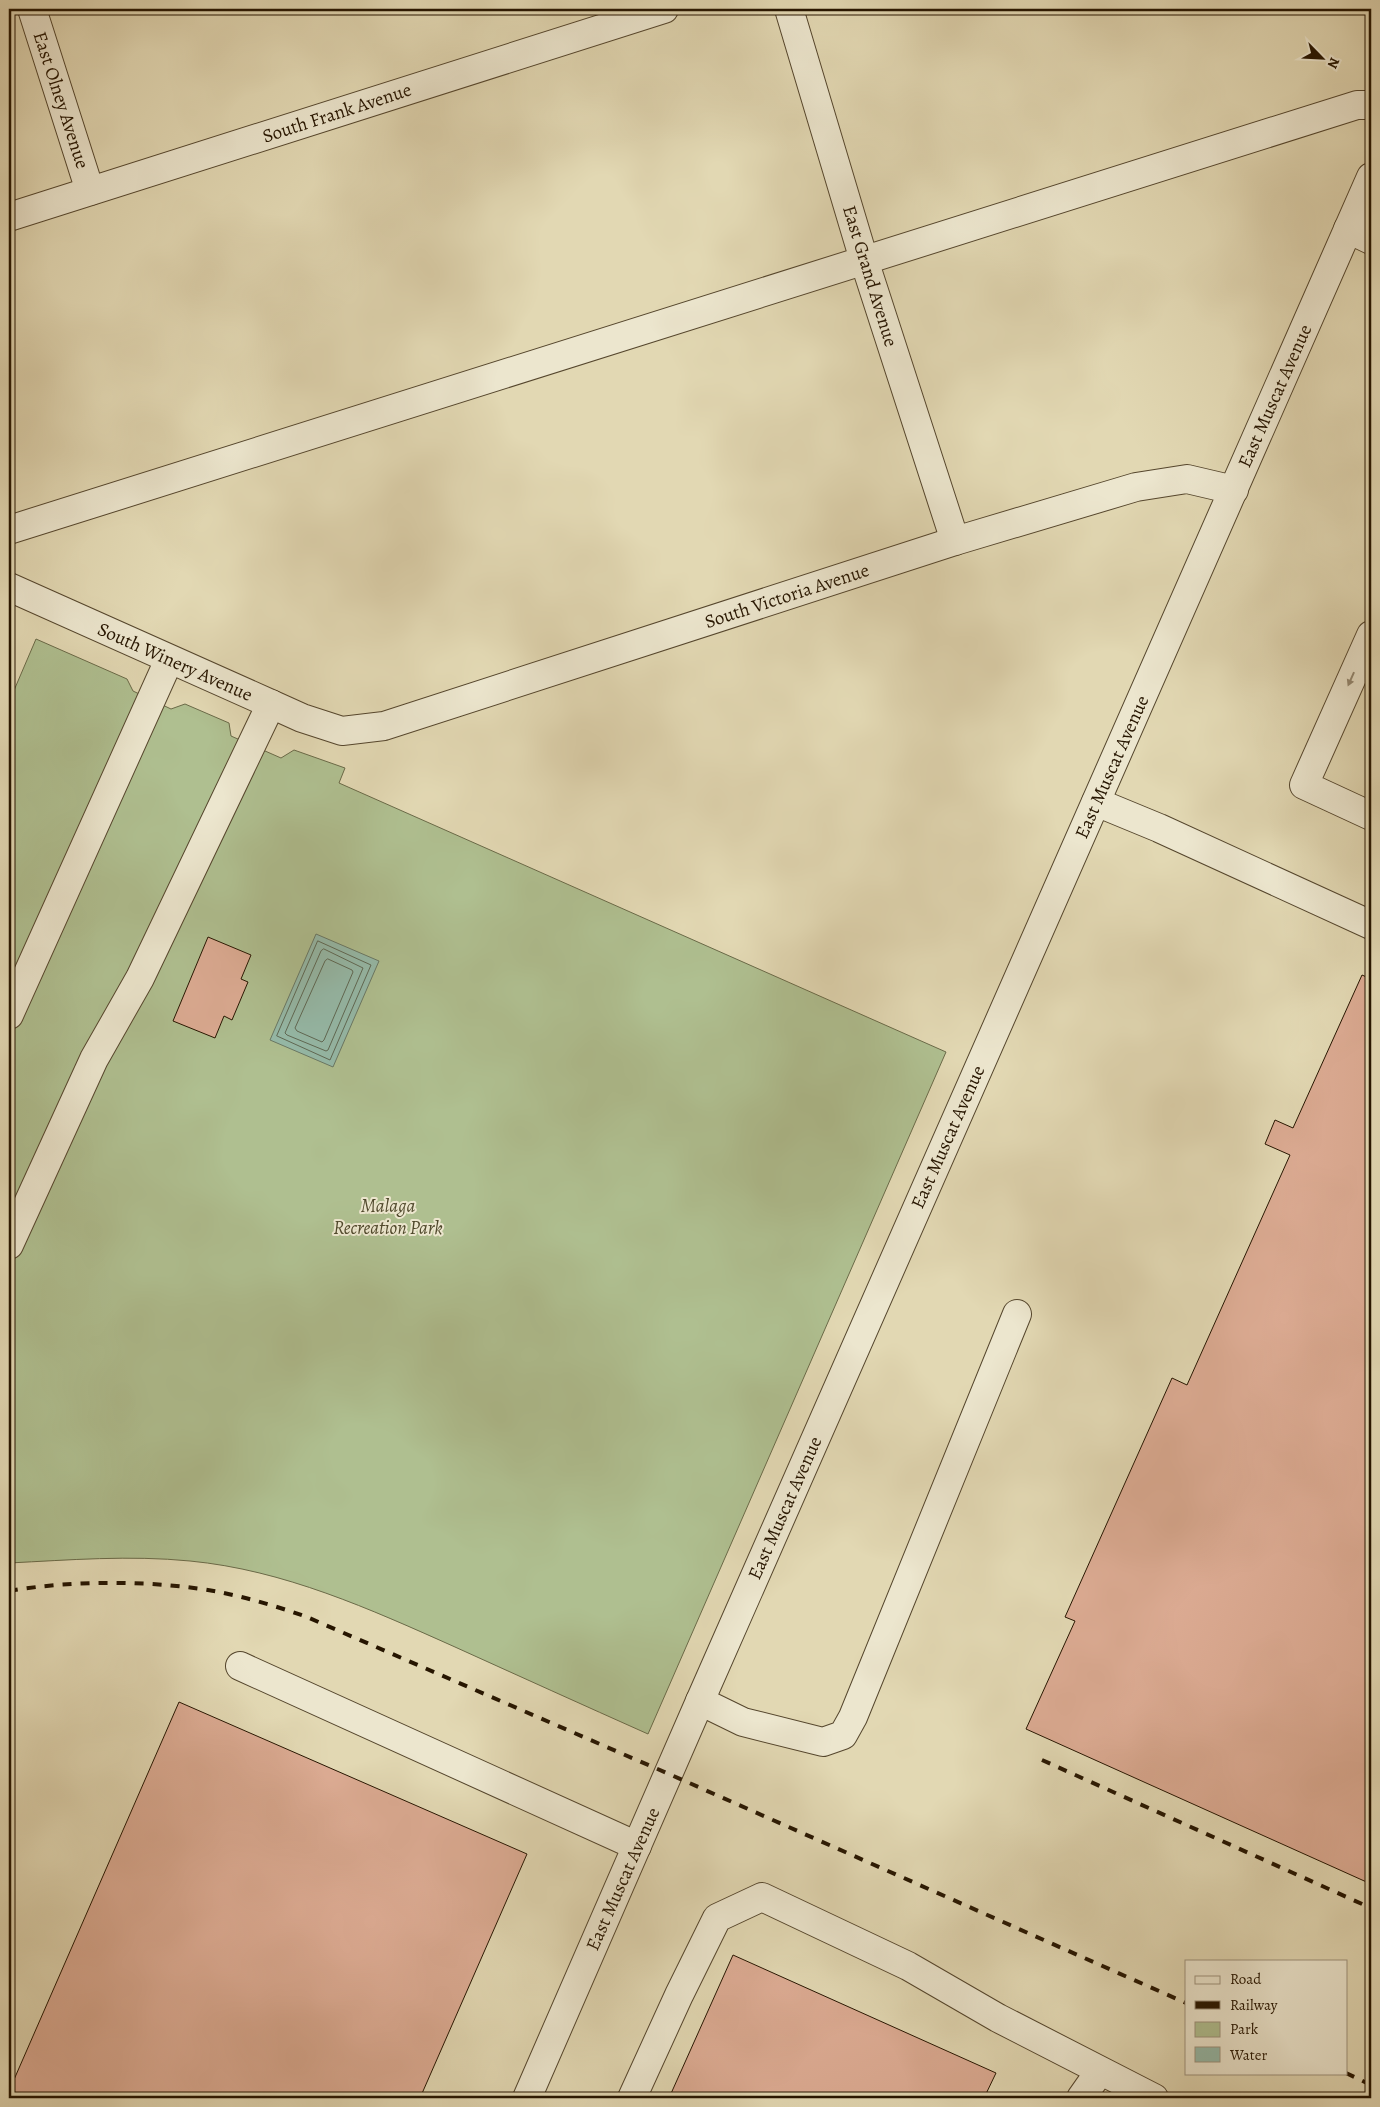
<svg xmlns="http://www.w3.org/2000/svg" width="1380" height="2107" font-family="Alegreya,serif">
<rect width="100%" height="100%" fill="#e2d8b3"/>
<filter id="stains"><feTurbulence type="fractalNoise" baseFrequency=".004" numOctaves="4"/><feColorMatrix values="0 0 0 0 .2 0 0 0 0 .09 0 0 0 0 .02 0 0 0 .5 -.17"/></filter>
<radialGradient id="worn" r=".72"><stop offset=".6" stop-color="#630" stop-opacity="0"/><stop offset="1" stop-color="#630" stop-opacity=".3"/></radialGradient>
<path fill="#afbf90" stroke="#6a6a48" d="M 36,639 L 127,679 L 133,691 L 171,709 L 185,704 L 229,723 L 231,736 L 281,758 L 294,750 L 345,768 L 339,783 L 946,1052 L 648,1734 C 583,1705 519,1676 455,1647 C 370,1609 284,1570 190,1561 C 130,1555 69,1560 9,1563 L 9,702 Z"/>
<path fill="#95baa9" stroke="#697865" d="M 316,934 L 379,961 L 333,1067 L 270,1040 Z"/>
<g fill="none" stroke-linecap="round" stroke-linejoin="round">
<g stroke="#5e6854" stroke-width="1">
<path d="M 318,941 L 371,965 L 330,1060 L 277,1036 Z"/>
<path d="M 324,949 L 363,968 L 328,1050 L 326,1051 L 287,1035 L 285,1033 L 321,951 Z"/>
<path d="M 328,959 L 352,970 L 353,972 L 324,1040 L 322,1042 L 297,1031 L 295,1028 L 325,961 Z"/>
</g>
</g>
<g fill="#dcab93" stroke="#261500">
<path d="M 208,937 L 251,955 L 241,979 L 248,982 L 232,1020 L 224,1016 L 215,1038 L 173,1021 Z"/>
<path d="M 1362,975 L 1371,979 L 1371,1884 L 1026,1729 L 1075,1621 L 1065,1617 L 1172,1378 L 1187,1385 L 1290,1155 L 1265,1144 L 1275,1120 L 1293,1128 Z"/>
<path d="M 179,1702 L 527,1854 L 420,2098 L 9,2098 L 9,2091 Z"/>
<path d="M 733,1955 L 996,2073 L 984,2098 L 669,2098 Z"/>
</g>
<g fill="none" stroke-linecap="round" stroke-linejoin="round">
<g stroke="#55462d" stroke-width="30">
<g id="minor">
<path d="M 32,9 L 90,191"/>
<path d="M 789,9 L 864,260 L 955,541"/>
<path d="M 9,217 L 664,9"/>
<path d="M 1348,229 L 1371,240"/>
<path d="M 9,530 L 1357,105 L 1371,105"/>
<path d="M 9,587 L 271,704 L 302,718 L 342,731 L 384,726 L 955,541 L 1136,487 L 1187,479 L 1234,490"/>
<path d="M 1371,635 L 1304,785 L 1371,816"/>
<path d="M 1096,802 L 1159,828 L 1371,925"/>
<path d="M 9,1015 L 169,660"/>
<path d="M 9,1245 L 94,1059 L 140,978 L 271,704"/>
<path d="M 240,1666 L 637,1846"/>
<path d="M 700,1701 L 743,1722 L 823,1742 L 843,1735 L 853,1717 L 1017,1314"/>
<path d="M 527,2098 L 700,1701 L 1371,177"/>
<path d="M 632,2098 L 679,1995 L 717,1918 L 762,1897 L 908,1966 L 998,2018 L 1154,2098"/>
<path d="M 1081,2098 L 1100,2071"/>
</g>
</g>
<use href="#minor" stroke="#ece6ce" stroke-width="28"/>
<g stroke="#261500" stroke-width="4" stroke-dasharray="9 9" stroke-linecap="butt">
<path d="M 9,1591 C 72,1580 156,1580 219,1592 C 249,1598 279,1607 307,1617 L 669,1774 L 1186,2003"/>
<path d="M 1042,1760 L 1371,1908"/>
<path d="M 1346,2073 L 1371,2085"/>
</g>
</g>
<defs><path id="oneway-solid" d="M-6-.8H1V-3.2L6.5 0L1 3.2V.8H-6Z" transform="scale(1.25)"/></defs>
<use fill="#938871" href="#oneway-solid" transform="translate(1351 679) rotate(114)"/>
<g text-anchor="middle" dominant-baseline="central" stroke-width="4" stroke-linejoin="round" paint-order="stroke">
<g font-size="19" fill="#261500" stroke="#ece6ce">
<text transform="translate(61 100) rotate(72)">East Olney Avenue</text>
<text transform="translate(337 113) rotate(-18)">South Frank Avenue</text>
<text transform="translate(870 276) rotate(73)">East Grand Avenue</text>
<text transform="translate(1275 396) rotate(-66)">East Muscat Avenue</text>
<text transform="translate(787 596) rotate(-18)">South Victoria Avenue</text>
<text transform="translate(175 662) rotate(24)">South Winery Avenue</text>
<text transform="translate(1112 767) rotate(-66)">East Muscat Avenue</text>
<text transform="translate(948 1137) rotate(-66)">East Muscat Avenue</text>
<text transform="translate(785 1508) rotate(-66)">East Muscat Avenue</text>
<text transform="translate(623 1879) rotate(-66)">East Muscat Avenue</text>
</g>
<g font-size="19" font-style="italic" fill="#4f482b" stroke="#ece6ce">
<text x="388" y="1206">Malaga<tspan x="388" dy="22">Recreation Park</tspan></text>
</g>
</g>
<rect width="1380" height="2107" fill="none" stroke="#e2d8b3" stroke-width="30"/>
<rect x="10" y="10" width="1360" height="2087" fill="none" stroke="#261500" stroke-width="2.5"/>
<rect x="15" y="15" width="1350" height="2077" fill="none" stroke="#261500"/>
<rect x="1185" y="1960" width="162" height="115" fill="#ece6ce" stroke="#9d927c"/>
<rect x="1195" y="1976" width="25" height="8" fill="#ece6ce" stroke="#9d927c"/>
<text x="1230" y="1984" font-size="15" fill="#261500">Road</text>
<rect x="1195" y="2001" width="25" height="8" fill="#261500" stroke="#9d927c"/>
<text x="1230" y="2010" font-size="15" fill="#261500">Railway</text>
<rect x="1195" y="2022" width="25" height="15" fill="#afbf90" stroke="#9d927c"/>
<text x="1230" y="2034" font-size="15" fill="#261500">Park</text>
<rect x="1195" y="2047" width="25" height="15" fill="#95baa9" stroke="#9d927c"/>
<text x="1230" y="2060" font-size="15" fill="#261500">Water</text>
<g transform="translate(1322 58) rotate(114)" stroke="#ece6ce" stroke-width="4" paint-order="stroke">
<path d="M0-4L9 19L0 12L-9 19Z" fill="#261500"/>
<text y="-8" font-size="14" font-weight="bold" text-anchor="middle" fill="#261500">N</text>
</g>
<rect width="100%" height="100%" filter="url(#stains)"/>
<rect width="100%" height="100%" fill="url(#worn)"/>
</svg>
